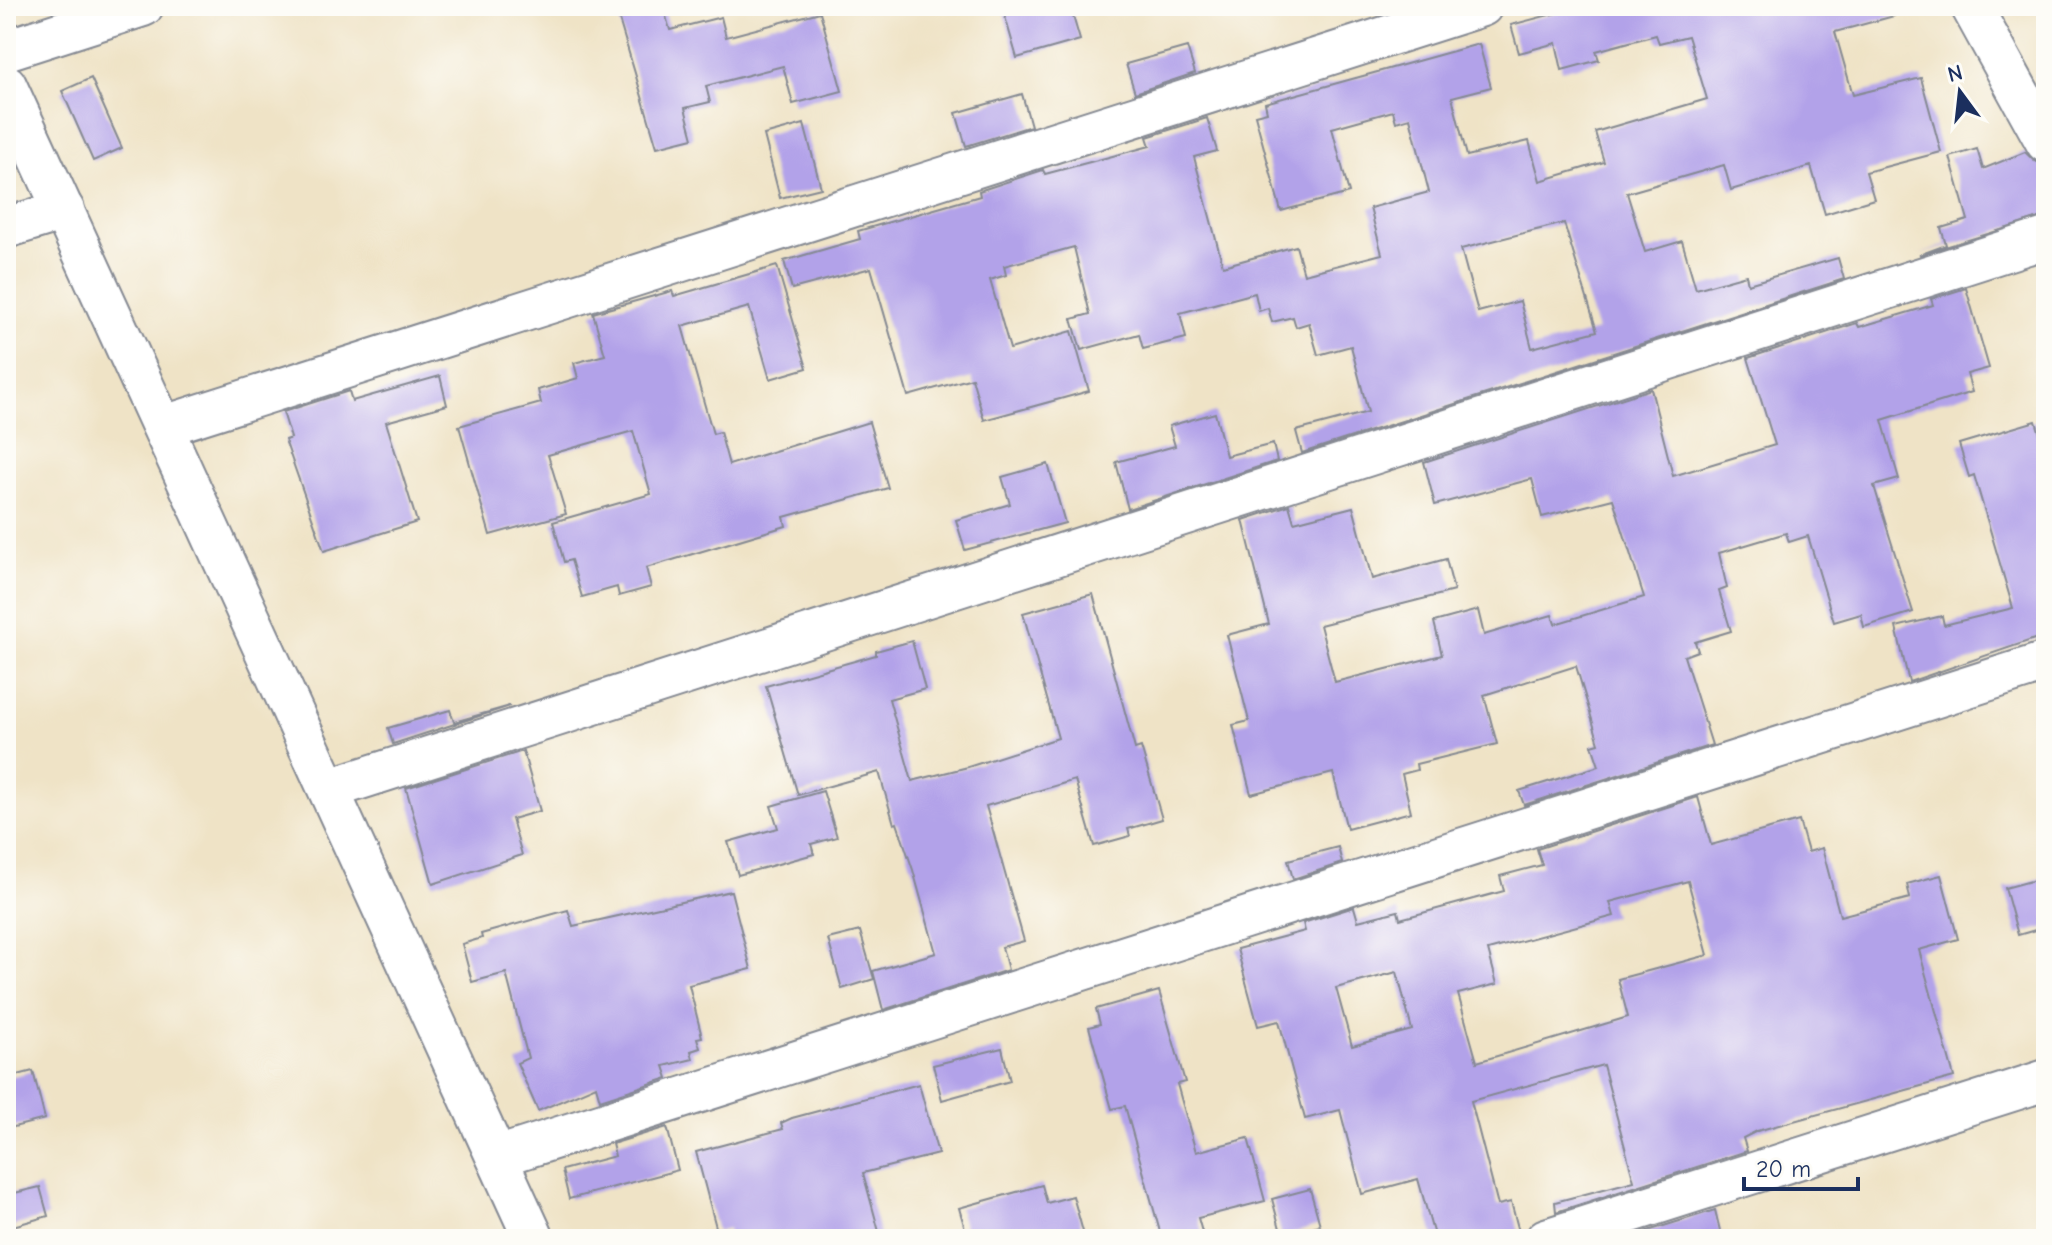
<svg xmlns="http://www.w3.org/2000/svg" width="2052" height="1245" font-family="'Comic Neue',sans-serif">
<rect width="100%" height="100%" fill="#fdfcf7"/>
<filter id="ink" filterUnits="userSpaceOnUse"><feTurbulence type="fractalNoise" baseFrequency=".0125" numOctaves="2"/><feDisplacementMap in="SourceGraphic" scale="16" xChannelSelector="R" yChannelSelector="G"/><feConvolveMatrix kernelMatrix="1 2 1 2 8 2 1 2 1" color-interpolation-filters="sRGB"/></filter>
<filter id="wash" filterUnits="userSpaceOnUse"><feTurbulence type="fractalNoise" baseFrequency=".006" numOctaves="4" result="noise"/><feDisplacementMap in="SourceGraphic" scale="32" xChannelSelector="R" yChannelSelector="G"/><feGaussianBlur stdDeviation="1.8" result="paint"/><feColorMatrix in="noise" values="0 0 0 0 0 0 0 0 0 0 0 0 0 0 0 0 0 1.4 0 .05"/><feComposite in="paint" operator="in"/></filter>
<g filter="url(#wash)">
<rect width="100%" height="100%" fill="#efe3c6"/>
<g id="blocks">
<g fill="#b2a2e9" fill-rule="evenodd">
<path d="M 615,6 L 663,6 L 670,30 L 721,17 L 726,37 L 820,12 L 842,91 L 793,104 L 783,66 L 706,86 L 710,102 L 685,108 L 693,138 L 657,147 Z"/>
<path d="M 1002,6 L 1070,6 L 1080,40 L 1017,58 Z"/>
<path d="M 1583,6 L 1893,6 L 1894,16 L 1835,32 L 1853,95 L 1921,78 L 1941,152 L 1866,172 L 1874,199 L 1825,214 L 1811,166 L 1731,190 L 1724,165 L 1627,193 L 1645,252 L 1682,241 L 1696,289 L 1746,275 L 1748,284 L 1838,258 L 1844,279 L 1302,453 L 1296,431 L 1368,412 L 1351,346 L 1318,355 L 1309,323 L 1296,327 L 1293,317 L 1272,322 L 1268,308 L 1259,311 L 1255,293 L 1180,313 L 1186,338 L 1143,349 L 1139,334 L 1081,350 L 1072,319 L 1090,314 L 1074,247 L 1004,266 L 1006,275 L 990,280 L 1010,349 L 1072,331 L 1089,391 L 984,420 L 972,378 L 908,396 L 871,268 L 792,289 L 784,261 L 860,239 L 858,231 L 980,196 L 979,191 L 1043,170 L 1045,174 L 1150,146 L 1147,137 L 1207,118 L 1217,151 L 1194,157 L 1223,266 L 1296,246 L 1304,274 L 1382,254 L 1370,208 L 1429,192 L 1410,118 L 1396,122 L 1393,111 L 1332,128 L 1349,193 L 1281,211 L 1255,115 L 1267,112 L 1265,103 L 1479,44 L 1491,87 L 1452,97 L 1467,156 L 1529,141 L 1540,181 L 1604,162 L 1595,132 L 1707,99 L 1688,36 L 1659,43 L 1656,35 L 1596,51 L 1599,60 L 1562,70 L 1556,43 L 1519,53 L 1511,25 ZM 1564,223 L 1597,331 L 1532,348 L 1520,301 L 1478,312 L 1461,249 Z"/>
<path d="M 1187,47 L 1195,73 L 1135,93 L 1126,64 Z"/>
<path d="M 91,78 L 122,148 L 93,161 L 62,91 Z"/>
<path d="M 1022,94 L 1031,126 L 966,146 L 956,113 Z"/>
<path d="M 804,124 L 821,188 L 780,198 L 764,135 Z"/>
<path d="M 1977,149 L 1983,169 L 2025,152 L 2034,161 L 2046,165 L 2046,216 L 1919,255 L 1946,245 L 1941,228 L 1968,220 L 1950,157 Z"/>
<path d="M 777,266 L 807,368 L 770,379 L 749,307 L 682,326 L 713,434 L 720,432 L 729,465 L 869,422 L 888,488 L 784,517 L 786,526 L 646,568 L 651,587 L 619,596 L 617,587 L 582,597 L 571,560 L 564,562 L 553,522 L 651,494 L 633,431 L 548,455 L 566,514 L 490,535 L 459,426 L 541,403 L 538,390 L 578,378 L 574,363 L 605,355 L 593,313 L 672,291 L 674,296 Z"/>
<path d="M 1966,288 L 1989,368 L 1967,374 L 1972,392 L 1882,420 L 1899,479 L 1874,486 L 1913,612 L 1864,627 L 1861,614 L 1834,622 L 1808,536 L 1789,542 L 1786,533 L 1719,553 L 1727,588 L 1719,591 L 1731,631 L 1695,642 L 1698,651 L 1684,656 L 1712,745 L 1524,805 L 1519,791 L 1599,766 L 1592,745 L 1599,743 L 1576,666 L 1484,695 L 1497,744 L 1416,764 L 1417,770 L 1402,774 L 1411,812 L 1347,829 L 1333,773 L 1251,794 L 1233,725 L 1249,721 L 1227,635 L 1269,624 L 1243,520 L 1289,505 L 1294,522 L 1353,507 L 1372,579 L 1446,559 L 1454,591 L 1320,625 L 1335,682 L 1442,655 L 1434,622 L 1478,610 L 1484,635 L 1552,615 L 1555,624 L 1644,597 L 1613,499 L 1542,517 L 1532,479 L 1435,505 L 1424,462 L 1651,389 L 1673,476 L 1775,445 L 1748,358 L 1857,323 L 1859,327 L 1933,305 L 1931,299 Z"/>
<path d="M 440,376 L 447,405 L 386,422 L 417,522 L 324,551 L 285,440 L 291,438 L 283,412 L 349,391 L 352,401 Z"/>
<path d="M 1215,413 L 1226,456 L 1273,444 L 1277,461 L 1128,509 L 1116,462 L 1175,446 L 1169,426 Z"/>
<path d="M 2036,421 L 2046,454 L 2046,635 L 1909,682 L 1896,627 L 1942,616 L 1944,625 L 2013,608 L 1974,475 L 1969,477 L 1959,444 Z"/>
<path d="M 1048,464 L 1065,523 L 965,550 L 956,520 L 1010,504 L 1002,477 Z"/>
<path d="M 1093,594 L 1135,749 L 1141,747 L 1162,819 L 1128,829 L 1130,836 L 1094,846 L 1075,780 L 986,806 L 1024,941 L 1002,947 L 1008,970 L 883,1010 L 873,971 L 936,953 L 913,870 L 897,823 L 894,824 L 879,772 L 798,795 L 766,686 L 876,655 L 876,651 L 912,641 L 925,689 L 889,699 L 912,781 L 968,767 L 1058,738 L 1023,613 Z"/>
<path d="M 510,706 L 393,744 L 388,728 L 450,710 L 454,722 Z"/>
<path d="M 523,751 L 540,811 L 512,819 L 522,855 L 433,884 L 406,788 Z"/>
<path d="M 823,791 L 837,837 L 811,844 L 814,854 L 738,875 L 728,842 L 778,828 L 771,806 Z"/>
<path d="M 1698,797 L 1711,845 L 1799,821 L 1808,852 L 1822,848 L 1840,916 L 1910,898 L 1907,884 L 1941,875 L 1958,939 L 1919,950 L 1954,1077 L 1757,1131 L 1743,1138 L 1747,1151 L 1556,1212 L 1555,1202 L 1634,1181 L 1603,1065 L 1471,1101 L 1498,1205 L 1511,1202 L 1521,1239 L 1435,1239 L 1418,1179 L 1362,1194 L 1340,1110 L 1305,1119 L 1279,1021 L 1258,1026 L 1237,949 L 1305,931 L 1303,923 L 1354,907 L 1358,921 L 1398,911 L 1400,919 L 1504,891 L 1500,876 L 1542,865 L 1537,849 ZM 1688,881 L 1708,955 L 1618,979 L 1628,1017 L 1477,1062 L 1458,994 L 1497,984 L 1488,950 L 1614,916 L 1610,902 ZM 1397,972 L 1412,1030 L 1352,1046 L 1336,988 Z"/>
<path d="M 1338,847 L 1342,863 L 1293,879 L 1288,860 Z"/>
<path d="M 2046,877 L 2046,927 L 2018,935 L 2005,888 Z"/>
<path d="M 731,891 L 751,969 L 689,985 L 702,1037 L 697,1038 L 700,1048 L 691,1051 L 693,1059 L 664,1066 L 668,1078 L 600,1100 L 596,1086 L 538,1111 L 517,1063 L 528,1058 L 506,973 L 472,982 L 462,944 L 482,938 L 481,934 L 568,910 L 573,926 Z"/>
<path d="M 860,931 L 874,979 L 842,989 L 828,939 Z"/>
<path d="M 1159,991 L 1185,1082 L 1177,1084 L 1196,1152 L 1248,1138 L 1265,1201 L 1198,1218 L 1204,1239 L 1162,1239 L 1125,1106 L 1112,1109 L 1089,1027 L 1100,1024 L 1096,1009 Z"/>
<path d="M 1002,1048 L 1010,1081 L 942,1100 L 933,1065 Z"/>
<path d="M 33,1071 L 45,1119 L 6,1129 L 6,1078 Z"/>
<path d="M 919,1084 L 938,1154 L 863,1173 L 881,1239 L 729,1239 L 728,1228 L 717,1231 L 696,1152 L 783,1129 L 781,1123 L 792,1118 Z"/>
<path d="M 667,1127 L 678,1170 L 569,1199 L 562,1170 L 615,1156 L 612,1144 Z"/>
<path d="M 1042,1185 L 1047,1203 L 1073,1196 L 1085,1239 L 968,1239 L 959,1208 Z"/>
<path d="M 40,1187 L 48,1216 L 6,1228 L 6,1195 Z"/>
<path d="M 1310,1189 L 1320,1225 L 1282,1236 L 1272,1199 Z"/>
<path d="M 1715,1210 L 1722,1239 L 1622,1239 Z"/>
</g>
</g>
</g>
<g filter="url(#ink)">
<use href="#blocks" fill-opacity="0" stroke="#858992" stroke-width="2"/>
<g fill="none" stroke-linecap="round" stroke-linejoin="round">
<g stroke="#858992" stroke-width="44">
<g id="minor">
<path d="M 1971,6 L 2046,142"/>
<path d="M 6,50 L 143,6"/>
<path d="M 6,85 L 534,1239"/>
<path d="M 6,228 L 64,210"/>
<path d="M 164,426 L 1482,6"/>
<path d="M 329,789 L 2046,238"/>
<path d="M 497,1157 L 2046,662"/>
<path d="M 1546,1239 L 2046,1080"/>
</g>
</g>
<use href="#minor" stroke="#fff" stroke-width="40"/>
</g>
</g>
<rect width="2052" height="1245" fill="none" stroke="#fdfcf7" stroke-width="32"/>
<g transform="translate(1960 92) rotate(345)" stroke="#fdfcf7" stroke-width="6" paint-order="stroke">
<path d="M0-6L14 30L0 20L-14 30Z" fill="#1b2f5e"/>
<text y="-12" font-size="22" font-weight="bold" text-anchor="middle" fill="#1b2f5e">N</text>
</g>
<path d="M1744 1177v12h114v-12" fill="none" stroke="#1b2f5e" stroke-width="4"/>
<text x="1756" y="1177" font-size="24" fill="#1b2f5e" stroke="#fdfcf7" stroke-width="6" paint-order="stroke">20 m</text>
</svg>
